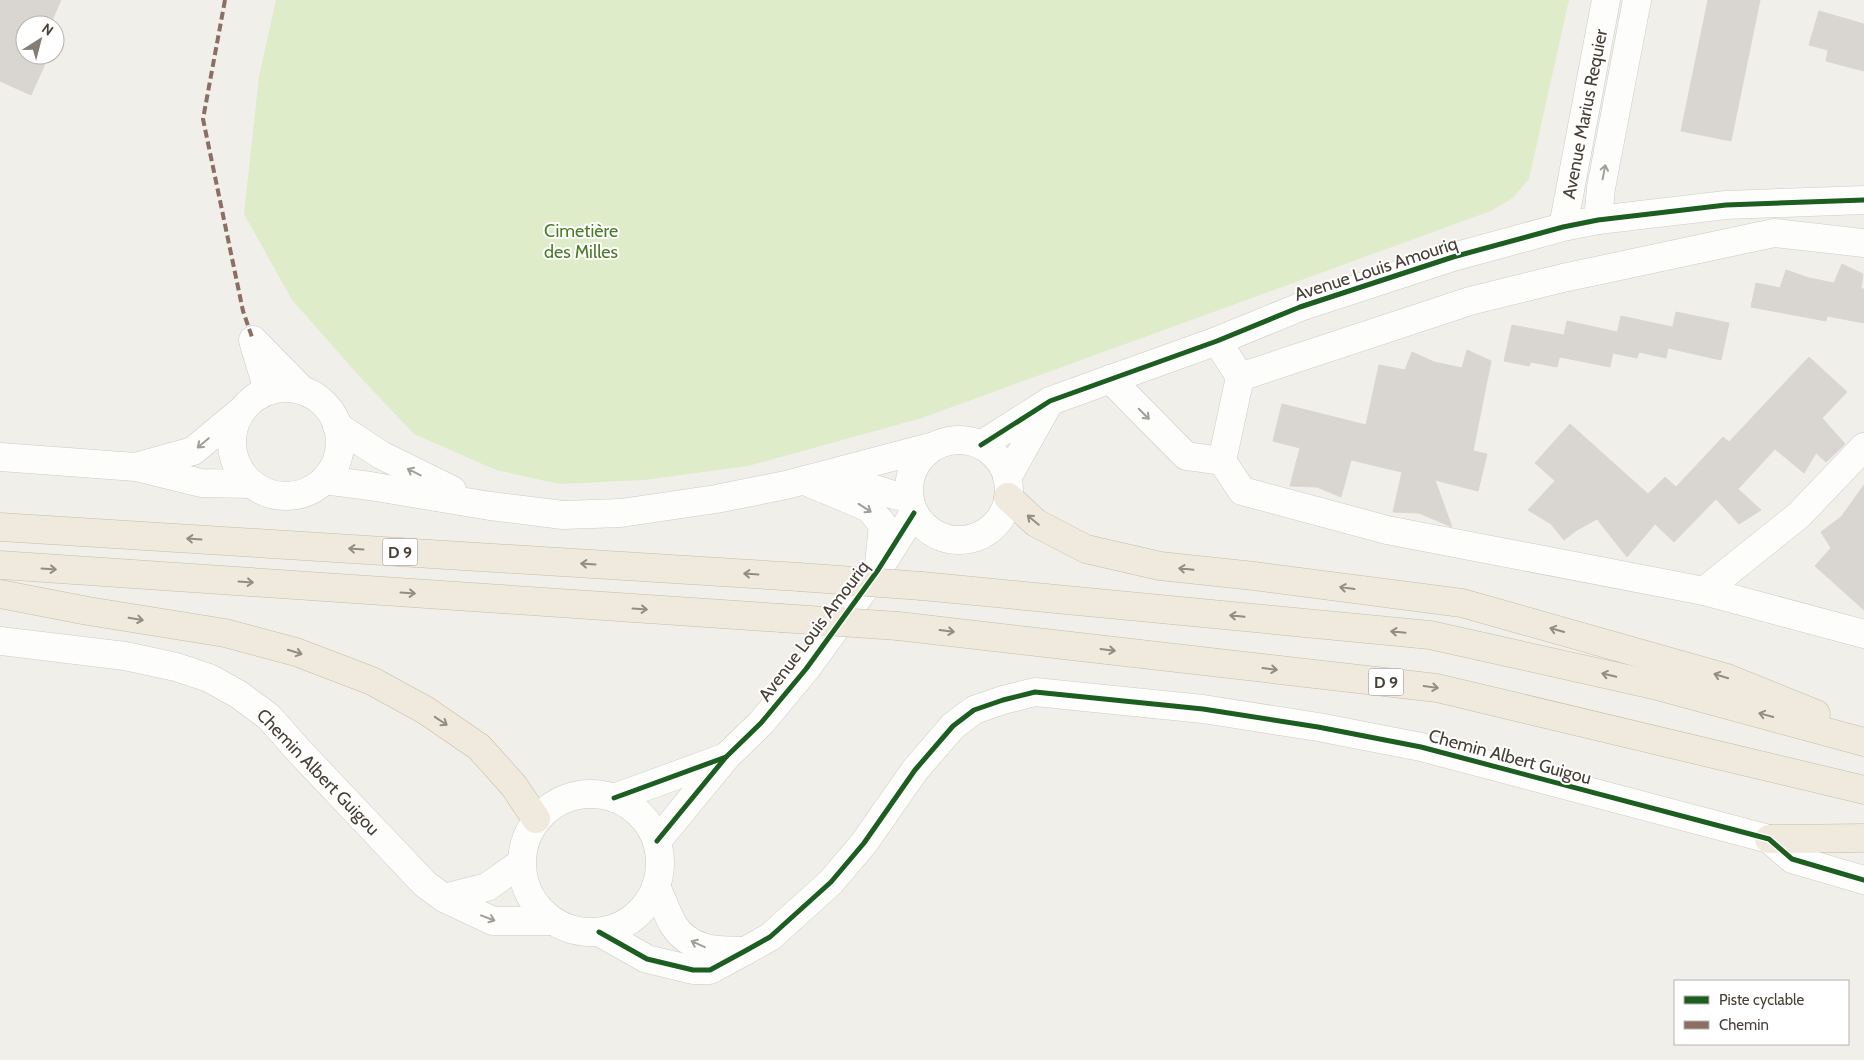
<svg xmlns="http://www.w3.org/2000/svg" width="1864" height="1060" font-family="Cabin,sans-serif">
<rect width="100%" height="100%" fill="#f1efea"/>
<path fill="#dfecca" d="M 276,0 L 1569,0 L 1529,179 L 1513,198 L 1491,211 L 922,418 L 748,466 L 644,480 L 559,484 L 496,470 L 414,434 L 359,376 L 292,300 L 244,214 L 259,76 Z"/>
<g fill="#d9d6d1" stroke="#dad6d0">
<path d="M 0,0 L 61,0 L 50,25 L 25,25 L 25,55 L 49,55 L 31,95 L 0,81 Z"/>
<path d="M 1708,0 L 1760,0 L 1731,141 L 1681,131 Z"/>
<path d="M 1819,11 L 1864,24 L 1864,71 L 1826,61 L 1828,50 L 1809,45 Z"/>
<path d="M 1842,264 L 1863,274 L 1861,289 L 1864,289 L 1864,323 L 1827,316 L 1826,321 L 1751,307 L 1756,283 L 1780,288 L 1786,270 L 1809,278 L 1834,283 Z"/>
<path d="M 1676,312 L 1729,323 L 1721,360 L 1668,348 Z"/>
<path d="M 1621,316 L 1672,327 L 1666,358 L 1639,352 L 1637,358 L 1613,353 Z"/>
<path d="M 1567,321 L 1617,332 L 1610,367 L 1560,357 L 1563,342 L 1557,367 L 1531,362 L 1529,366 L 1504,361 L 1512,325 L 1564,335 Z"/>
<path d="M 1467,350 L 1491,361 L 1473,451 L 1487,454 L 1478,491 L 1435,480 L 1452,527 L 1419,513 L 1393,512 L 1402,472 L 1351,460 L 1341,497 L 1317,487 L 1290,486 L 1300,448 L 1273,441 L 1282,404 L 1366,425 L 1379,365 L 1405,370 L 1412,352 L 1434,362 L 1462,368 Z"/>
<path d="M 1809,357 L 1847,392 L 1822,418 L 1845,444 L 1826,462 L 1816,453 L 1804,473 L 1775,449 L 1738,489 L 1761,510 L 1739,524 L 1716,499 L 1674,542 L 1655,524 L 1627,557 L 1597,519 L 1577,530 L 1564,540 L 1551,524 L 1528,510 L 1555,481 L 1535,463 L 1570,424 L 1648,494 L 1665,477 L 1676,487 L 1723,437 L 1729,442 Z"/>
<path d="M 1864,485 L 1864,610 L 1815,566 L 1831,548 L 1821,532 L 1841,517 Z"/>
</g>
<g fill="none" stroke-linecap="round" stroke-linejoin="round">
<g stroke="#cecbc6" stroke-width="29">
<g id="minor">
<path d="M 253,340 L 302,390"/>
<path d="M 254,344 L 268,390"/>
<path d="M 1240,377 L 1470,301 L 1563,278 L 1774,233 L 1864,243"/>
<path d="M 1110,379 L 1186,456 L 1222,461 L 1240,377 L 1217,341"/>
<path d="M 1222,461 L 1242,491 L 1387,530 L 1704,591 L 1864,634"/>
<path d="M 1704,591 L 1799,515 L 1864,447"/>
<path d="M 0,641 L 125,656 L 176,667 L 209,678 L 238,694 L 269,717 L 299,751 L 425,884 L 444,898 L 493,921 L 552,921"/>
<path d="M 1769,839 L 1792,859 L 1864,880"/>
<path d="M 444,898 L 487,887 L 521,863"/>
</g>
</g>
<g stroke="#cecbc6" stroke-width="29">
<g id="tertiary">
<path d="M 1598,220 L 1601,188 L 1637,0"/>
<path d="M 1563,227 L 1606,0"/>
<circle cx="286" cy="442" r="54"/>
<path d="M 337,426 L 381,455 L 452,490"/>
<circle cx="959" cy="490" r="50"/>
<path d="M 981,445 L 1050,401 L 1217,341 L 1300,307 L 1453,257 L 1563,227 L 1598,220 L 1726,205 L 1864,200"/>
<path d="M 0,457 L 136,467 L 201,483 L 252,484"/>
<path d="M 139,466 L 193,451 L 241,411"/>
<path d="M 1007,478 L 1049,403"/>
<path d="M 324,480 L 370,486 L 490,506 L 563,515 L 621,513 L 716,499 L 786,485 L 934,446"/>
<path d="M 805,481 L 869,508 L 883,525 L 879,564"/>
<path d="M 829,483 L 865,486 L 894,495 L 909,497"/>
<circle cx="591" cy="863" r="69"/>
<path d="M 614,798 L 726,757"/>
<path d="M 657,841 L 726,757 L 761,723 L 806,669 L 878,570 L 914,513"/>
<path d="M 656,886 C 662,899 667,914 674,926 C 691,951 718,951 745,951"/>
<path d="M 599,932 L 647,959 L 693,970 L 710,970 L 745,951 L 770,937 L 831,882 L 864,843 L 915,770 L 953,726 L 974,710 L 1003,700 L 1035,692 L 1203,709 L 1318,727 L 1421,747 L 1769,839"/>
</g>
</g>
<g stroke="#c9bba5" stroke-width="29">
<g id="trunk">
<path d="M 1008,497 L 1036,523 L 1086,549 L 1160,566 L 1254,576 L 1462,603 L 1727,678 L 1816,714"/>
<path d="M 0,527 L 799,577"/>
<path d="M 0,565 L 781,618"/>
<path d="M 922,586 L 1430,635 L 1654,685 L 1864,742"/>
<path d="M 0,594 L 88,611 L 225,633 L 296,652 L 372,681 L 425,710 L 479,747 L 514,786 L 536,819"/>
<path d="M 898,626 L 1437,688 L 1864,790"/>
<path d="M 1769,839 L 1864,838"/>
</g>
</g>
<use href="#minor" stroke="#fdfdfc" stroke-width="28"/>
<use href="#tertiary" stroke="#fdfdfc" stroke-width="28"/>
<use href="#trunk" stroke="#efe9de" stroke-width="28"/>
<g stroke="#c9bba5" stroke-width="29" stroke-linecap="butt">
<g id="trunk-bridge">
<path d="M 799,577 L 922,586"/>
<path d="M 781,618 L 898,626"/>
</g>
</g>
<use href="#trunk-bridge" stroke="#efe9de" stroke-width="28"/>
<path stroke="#8d6e63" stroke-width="4" stroke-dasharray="8 4" stroke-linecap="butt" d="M 225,0 L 203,119 L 243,311 L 253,340"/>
<g stroke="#fff" stroke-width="8">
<g id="cycleway">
<path d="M 981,445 L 1050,401 L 1217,341 L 1300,307 L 1453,257 L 1563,227 L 1598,220 L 1726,205 L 1864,200"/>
<path d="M 614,798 L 726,757"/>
<path d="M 657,841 L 726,757 L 761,723 L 806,669 L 878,570 L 914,513"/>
<path d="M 599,932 L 647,959 L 693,970 L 710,970 L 745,951 L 770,937 L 831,882 L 864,843 L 915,770 L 953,726 L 974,710 L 1003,700 L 1035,692 L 1203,709 L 1318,727 L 1421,747 L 1769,839 L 1792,859 L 1864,880"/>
</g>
</g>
<use href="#cycleway" stroke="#1b5e20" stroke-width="5"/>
</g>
<defs><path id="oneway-shaft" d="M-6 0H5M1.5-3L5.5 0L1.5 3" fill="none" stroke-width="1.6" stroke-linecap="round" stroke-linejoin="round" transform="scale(1.25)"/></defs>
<g stroke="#a29e99">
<use href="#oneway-shaft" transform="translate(1604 172) rotate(-79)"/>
<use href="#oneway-shaft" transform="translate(1144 414) rotate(45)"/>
<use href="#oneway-shaft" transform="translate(203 443) rotate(140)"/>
<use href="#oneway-shaft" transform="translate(414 472) rotate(-153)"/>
<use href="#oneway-shaft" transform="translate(865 508) rotate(33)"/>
<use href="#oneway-shaft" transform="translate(488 918) rotate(21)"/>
<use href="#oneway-shaft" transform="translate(698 944) rotate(-156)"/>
</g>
<g stroke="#938c82">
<use href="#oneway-shaft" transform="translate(1033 520) rotate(-140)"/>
<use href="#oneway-shaft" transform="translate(194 539) rotate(-176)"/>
<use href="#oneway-shaft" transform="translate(356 549) rotate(-176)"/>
<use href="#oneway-shaft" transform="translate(588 564) rotate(-176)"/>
<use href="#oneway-shaft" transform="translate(49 569) rotate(4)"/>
<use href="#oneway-shaft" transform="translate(1186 569) rotate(-174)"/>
<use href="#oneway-shaft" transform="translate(751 574) rotate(-176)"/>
<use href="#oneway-shaft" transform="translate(246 582) rotate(4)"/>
<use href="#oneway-shaft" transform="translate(1347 588) rotate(-172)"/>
<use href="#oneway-shaft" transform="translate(408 593) rotate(4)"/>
<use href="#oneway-shaft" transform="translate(640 609) rotate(4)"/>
<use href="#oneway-shaft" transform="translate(1237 616) rotate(-174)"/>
<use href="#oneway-shaft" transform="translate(136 619) rotate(9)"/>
<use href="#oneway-shaft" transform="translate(1557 630) rotate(-164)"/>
<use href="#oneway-shaft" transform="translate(947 631) rotate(7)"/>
<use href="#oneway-shaft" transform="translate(1398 632) rotate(-174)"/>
<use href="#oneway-shaft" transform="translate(1108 650) rotate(7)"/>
<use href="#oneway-shaft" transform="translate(295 652) rotate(17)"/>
<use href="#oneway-shaft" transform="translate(1270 669) rotate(7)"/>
<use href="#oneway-shaft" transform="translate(1609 675) rotate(-167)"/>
<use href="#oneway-shaft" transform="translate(1721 676) rotate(-163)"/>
<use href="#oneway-shaft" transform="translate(1431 687) rotate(8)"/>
<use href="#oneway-shaft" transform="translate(1766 715) rotate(-165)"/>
<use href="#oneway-shaft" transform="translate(441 721) rotate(34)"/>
</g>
<g text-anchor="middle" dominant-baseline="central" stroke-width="4" stroke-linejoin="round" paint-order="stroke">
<g fill="#fff" stroke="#7f7972" stroke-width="1">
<rect x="382.5" y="538.5" width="35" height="27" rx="4"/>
<rect x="1368.5" y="668.5" width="35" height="27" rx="4"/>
</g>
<g font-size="16" font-weight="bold" fill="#484036">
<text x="400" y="552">D 9</text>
<text x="1386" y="682">D 9</text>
</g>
<g font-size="18" fill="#484036" stroke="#fff">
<text transform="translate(1585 114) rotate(-79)">Avenue Marius Requier</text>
<text transform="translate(1376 269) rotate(-18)">Avenue Louis Amouriq</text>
<text transform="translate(814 631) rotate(-53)">Avenue Louis Amouriq</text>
<text transform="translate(1510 757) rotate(15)">Chemin Albert Guigou</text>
<text transform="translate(318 772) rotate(46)">Chemin Albert Guigou</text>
</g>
<g font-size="18" fill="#4a7c26" stroke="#fff">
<text x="581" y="231">Cimetière<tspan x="581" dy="21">des Milles</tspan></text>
</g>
</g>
<rect x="1674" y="980" width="175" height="65" fill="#ffffff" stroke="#b6b3af"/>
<rect x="1684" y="996" width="25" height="8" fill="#1b5e20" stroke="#b6b3af"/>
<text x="1719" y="1005" font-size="15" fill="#484036">Piste cyclable</text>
<rect x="1684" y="1021" width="25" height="8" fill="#8d6e63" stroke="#b6b3af"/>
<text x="1719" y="1030" font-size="15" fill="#484036">Chemin</text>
<g transform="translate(40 40) rotate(36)"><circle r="24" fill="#ffffff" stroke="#b6b3af"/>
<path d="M0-4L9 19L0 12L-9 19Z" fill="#837d75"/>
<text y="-8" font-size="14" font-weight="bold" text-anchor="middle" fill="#484036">N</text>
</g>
</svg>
